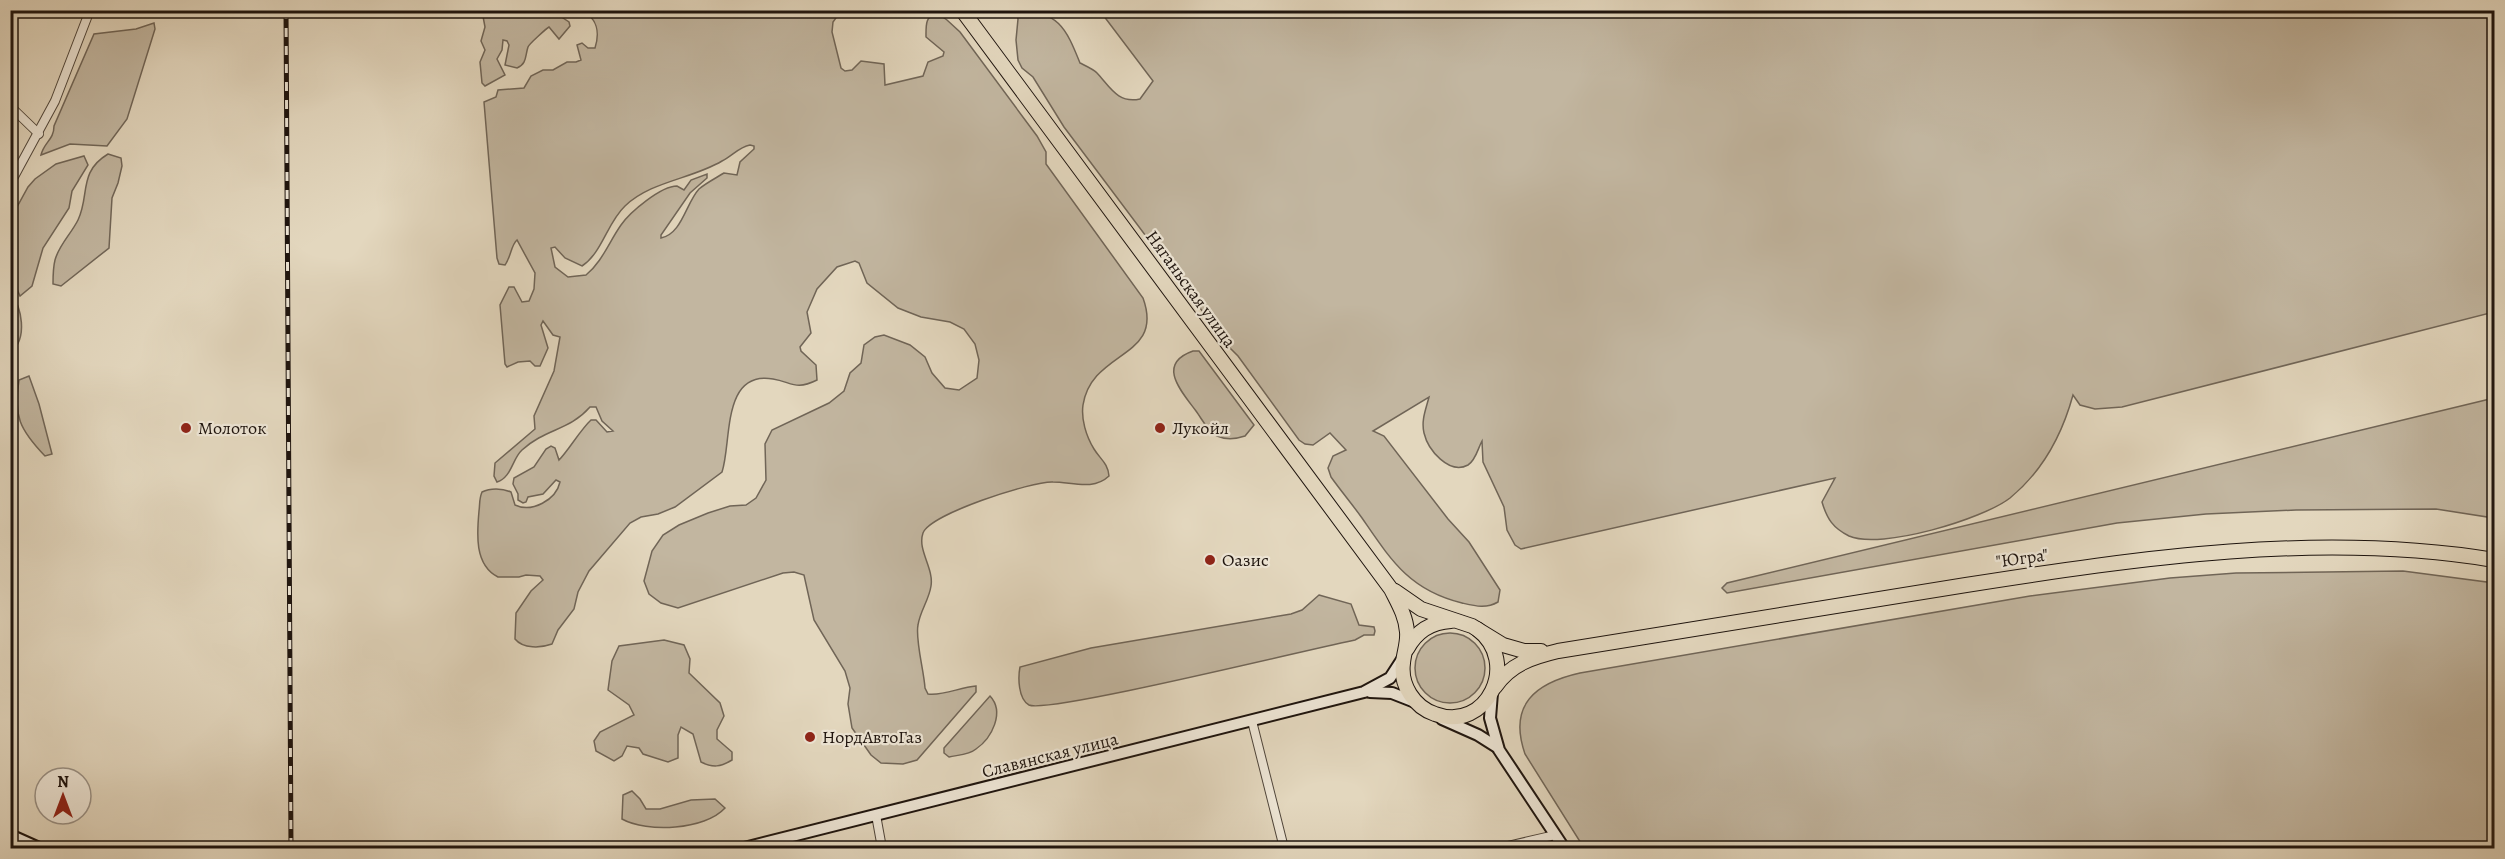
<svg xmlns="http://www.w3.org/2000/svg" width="2505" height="859" font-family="Alegreya,serif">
<rect width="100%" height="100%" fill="#e3d7be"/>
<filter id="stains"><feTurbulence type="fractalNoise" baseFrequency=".00333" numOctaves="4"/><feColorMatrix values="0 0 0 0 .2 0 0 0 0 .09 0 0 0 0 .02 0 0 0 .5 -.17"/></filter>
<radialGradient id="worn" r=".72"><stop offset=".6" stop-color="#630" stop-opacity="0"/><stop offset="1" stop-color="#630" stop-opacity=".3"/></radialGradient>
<g fill="#c2b6a0" stroke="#706557" stroke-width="1.5" fill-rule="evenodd">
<path d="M 482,11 L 565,11 L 563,18 L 569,22 L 570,26 L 559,39 L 549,27 C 547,28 529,44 528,47 C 525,56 527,64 517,68 L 505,65 L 509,45 L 507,41 L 503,40 L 502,50 L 497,59 L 505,75 L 485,86 L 482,83 L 480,62 L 485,50 L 481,41 L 485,27 Z"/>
<path d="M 582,11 L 841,11 L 833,22 L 832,32 L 841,68 L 845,71 L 852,70 L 861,61 L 884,64 L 885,85 L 923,76 L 928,62 L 943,56 L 944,52 L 926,37 C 926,26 925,16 937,13 L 947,20 L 960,32 L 1037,136 L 1046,152 L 1046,164 L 1143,298 C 1165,359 1092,349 1083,405 C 1081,419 1086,436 1094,449 C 1100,459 1108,463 1109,476 C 1093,491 1072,482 1053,482 C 1032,481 930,514 923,533 C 917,550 934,568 931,586 C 929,600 920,611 918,625 C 915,639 924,671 925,688 L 928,694 C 944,696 960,687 976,686 L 976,692 L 917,760 L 903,764 L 881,763 L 871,755 L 852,728 L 848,704 L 850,688 L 845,671 L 814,620 L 804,575 L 794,572 L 783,573 L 678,608 L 661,603 L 649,594 L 644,581 L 652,551 L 663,535 L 679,525 L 708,513 L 730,506 L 746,505 L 756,498 L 766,480 L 765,444 L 772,430 L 829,403 L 844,391 L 850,373 L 861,363 L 864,345 L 875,337 L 884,335 L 910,345 L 925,357 L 932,373 L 945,388 L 959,390 L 977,378 L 979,360 L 975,344 L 964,329 L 950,322 L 921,317 L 898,308 L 867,283 L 859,263 L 855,261 L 837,267 L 817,289 L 807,312 L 811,333 L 800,347 L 801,351 L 816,365 L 817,380 C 795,391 792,382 773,379 C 721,370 732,443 722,472 L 675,507 L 658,514 L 641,517 L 630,523 L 589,571 L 578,592 L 574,609 L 558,630 L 552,644 C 541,648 523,649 515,639 L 516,613 L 531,591 L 543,580 L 540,576 L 526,575 L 519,577 L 498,577 C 474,565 477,533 479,511 C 480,504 479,499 482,492 C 490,488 502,488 511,492 L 515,505 C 532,513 556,500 560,482 L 556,480 L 543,494 L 528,497 L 526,502 L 523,503 L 518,500 L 518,494 L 513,484 L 514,478 L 534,467 L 546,449 L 551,446 L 555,448 L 559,460 C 568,451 581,429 591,420 L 596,420 L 607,432 L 613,431 L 602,421 L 596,407 L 590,407 C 569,431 546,428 522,450 C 512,459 512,477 497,482 L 494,476 L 495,463 L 535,429 L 534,416 L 554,371 L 560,337 L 553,335 L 543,321 L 541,325 L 548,348 L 540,366 L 535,366 L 530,361 L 518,362 L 507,367 L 505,364 L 500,305 L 509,287 L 514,287 L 522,302 L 529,301 L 534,289 L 535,273 L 517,240 C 511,245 511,257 505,265 L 499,264 L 497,258 L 484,102 L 496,97 L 498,90 L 524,88 L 531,76 L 543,70 L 553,70 L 567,62 L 576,62 L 581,60 L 577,45 L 582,43 L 588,48 L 595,48 C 600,32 597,18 582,11 ZM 750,145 L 754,146 L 754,149 L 740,162 L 737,175 L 724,173 C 716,178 706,183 699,189 C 686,203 682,234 661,238 L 661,235 L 690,193 L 707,178 L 707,174 L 691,180 L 684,190 L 677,186 C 661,186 630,212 621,225 C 609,242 602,262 586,275 L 568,277 L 555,267 L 551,248 L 555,247 L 565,258 L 582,266 C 602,253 607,223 625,206 C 651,181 692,179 722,161 C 732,156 739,147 750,145 Z"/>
<path d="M 1016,11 C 1058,10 1066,28 1080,63 C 1086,66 1093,69 1097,73 C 1110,87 1118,104 1140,99 L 1153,81 L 1100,11 L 2494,11 L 2494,312 L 2122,407 L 2095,409 L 2080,405 L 2073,395 C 2062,435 2043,471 2010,498 C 1983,519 1881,550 1849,536 C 1833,528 1827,519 1822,502 L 1835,478 L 1521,549 L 1515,545 L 1507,530 L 1504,507 L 1483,462 L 1482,441 C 1478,448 1476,460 1468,465 C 1449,475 1428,450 1424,433 C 1421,420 1426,409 1429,397 L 1373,431 L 1384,436 L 1448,519 L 1469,542 L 1500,590 L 1498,602 C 1486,609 1475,606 1462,603 C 1409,590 1391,560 1362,518 C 1352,504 1341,491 1331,477 L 1328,468 L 1333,456 L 1346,450 L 1330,433 L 1313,445 L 1305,444 L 1299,440 L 1238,356 L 1230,348 L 1064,127 L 1033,77 L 1022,68 L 1018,60 L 1016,40 L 1018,19 Z"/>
<path d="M 154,23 L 155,29 L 127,119 L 107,146 L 70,144 L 41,155 C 44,142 54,140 54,126 L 94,34 L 136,29 Z"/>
<path d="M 108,154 L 121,158 L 122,166 L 118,183 L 112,198 L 109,248 L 61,286 L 53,284 C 53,276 53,268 55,260 C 59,245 71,234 78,220 C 90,195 78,172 108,154 Z"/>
<path d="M 84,156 L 88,165 L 72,191 L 69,208 L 43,248 L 32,286 L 20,296 L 11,275 L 11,218 L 28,187 L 35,179 L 56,164 Z"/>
<path d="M 10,291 C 22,308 28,337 11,353 Z"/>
<path d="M 1193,351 L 1199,351 L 1254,425 L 1245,436 C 1236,439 1226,440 1217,436 C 1208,432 1202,419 1196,411 C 1181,391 1156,364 1193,351 Z"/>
<path d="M 29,376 L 39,404 L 52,454 L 45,456 C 20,430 13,416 19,380 Z"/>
<path d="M 2494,398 L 2494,518 L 2436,509 L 2296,510 L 2206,514 L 2117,523 L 1727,593 L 1722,588 L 1727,583 Z"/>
<path d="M 2403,571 L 2494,583 L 2494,848 L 1584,848 L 1525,754 C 1508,705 1535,683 1580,673 L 2030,596 L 2170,578 L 2236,573 Z"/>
<path d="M 1319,595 L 1351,604 L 1359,625 L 1374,627 L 1375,631 L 1374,635 L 1364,635 L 1355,640 C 1314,648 1047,714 1029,705 C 1018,699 1018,677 1020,667 L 1091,648 L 1291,614 L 1302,610 Z"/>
<circle cx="1450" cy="668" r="35"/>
<path d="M 664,640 L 684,645 L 690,659 L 689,673 L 720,703 L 724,716 L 717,730 L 717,739 L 732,752 L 732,760 C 721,767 713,768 701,762 L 693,734 L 681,727 L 678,735 L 678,758 L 668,762 L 643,754 L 639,748 L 627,746 L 622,756 L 614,761 L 596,751 L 594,741 L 600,732 L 634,715 L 629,705 L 608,690 L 612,661 L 619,646 Z"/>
<path d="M 990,696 C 1005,712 992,738 976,749 C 969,755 957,755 949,757 L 944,753 L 944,748 Z"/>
<path d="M 632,791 L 640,799 L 646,809 L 660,809 L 691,800 L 715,799 L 725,808 C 705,830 647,833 622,819 L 623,795 Z"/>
</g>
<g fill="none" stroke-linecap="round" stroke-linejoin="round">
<g stroke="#4f453a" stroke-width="10">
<g id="street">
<path d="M 10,106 L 39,134"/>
<path d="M 10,184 L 55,101 L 90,10"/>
<path d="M 1252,721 L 1284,848"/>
<path d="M 876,815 L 882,848"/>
<path d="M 1499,848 L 1555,835"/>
</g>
</g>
<g stroke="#1e140e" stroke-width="14">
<g id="secondary">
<path d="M 1370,692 L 1392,693 L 1415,702"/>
<path d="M 1492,693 L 1490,718 L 1499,750 L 1564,848"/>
<path d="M 1442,719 L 1478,735 L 1497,747"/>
<path d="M 10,835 L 39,848"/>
<path d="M 744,848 L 1364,692 L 1390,678 L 1403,658"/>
</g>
</g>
<g stroke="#1e140e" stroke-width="16">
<g id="highway">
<path d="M 962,10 L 1391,589 C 1398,603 1406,616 1407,632 C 1408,643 1404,652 1403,663 C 1400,685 1414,707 1435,714 C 1487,733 1521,662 1477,629"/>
<path d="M 1395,591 L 1421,609 L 1472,626 L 1503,645 L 1524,651 L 1541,651"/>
<path d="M 1407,649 C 1416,632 1431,622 1451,621"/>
<path d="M 1495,687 C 1510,664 1533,657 1558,651 C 1694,628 1830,606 1966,585 C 2139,558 2320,531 2494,560"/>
</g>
</g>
<use href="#street" stroke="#ede5d5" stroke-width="8"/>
<use href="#secondary" stroke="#ede5d5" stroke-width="10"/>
<use href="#highway" stroke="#e3d7be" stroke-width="14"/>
<g stroke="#1e140e" stroke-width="5">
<path id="rail" d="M 286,10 L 291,848"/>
</g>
<use href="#rail" stroke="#ede5d5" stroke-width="3" stroke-dasharray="9" stroke-linecap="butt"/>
</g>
<g fill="#8f2418" stroke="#ede5d5" stroke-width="2">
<circle cx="186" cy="428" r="6"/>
<circle cx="1160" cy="428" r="6"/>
<circle cx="1210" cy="560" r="6"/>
<circle cx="810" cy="737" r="6"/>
</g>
<g text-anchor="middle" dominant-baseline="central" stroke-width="4.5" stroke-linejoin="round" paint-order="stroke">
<g font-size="18" fill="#1e140e" stroke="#ede5d5">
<text transform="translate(1191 289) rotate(54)">Няганьская улица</text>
<text transform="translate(2022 558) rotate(-8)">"Югра"</text>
<text transform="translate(1050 755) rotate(-14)">Славянская улица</text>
</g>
<g font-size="18" fill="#1e140e" stroke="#ede5d5" text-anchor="start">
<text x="198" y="428">Молоток</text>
<text x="1172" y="428">Лукойл</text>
<text x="1222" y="560">Оазис</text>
<text x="822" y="737">НордАвтоГаз</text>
</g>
</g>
<rect width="2505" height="859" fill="none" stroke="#e3d7be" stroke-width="36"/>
<rect x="12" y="12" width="2481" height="835" fill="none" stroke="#1e140e" stroke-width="3"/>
<rect x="18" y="18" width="2469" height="823" fill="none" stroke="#1e140e" stroke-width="1.5"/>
<g transform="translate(63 796)"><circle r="28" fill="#ede5d5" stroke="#9a9185" stroke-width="1.5"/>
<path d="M0-4.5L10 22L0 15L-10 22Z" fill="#8f2418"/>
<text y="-9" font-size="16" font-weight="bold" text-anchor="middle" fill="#1e140e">N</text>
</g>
<rect width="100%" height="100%" filter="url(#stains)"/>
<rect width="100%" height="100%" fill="url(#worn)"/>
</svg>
